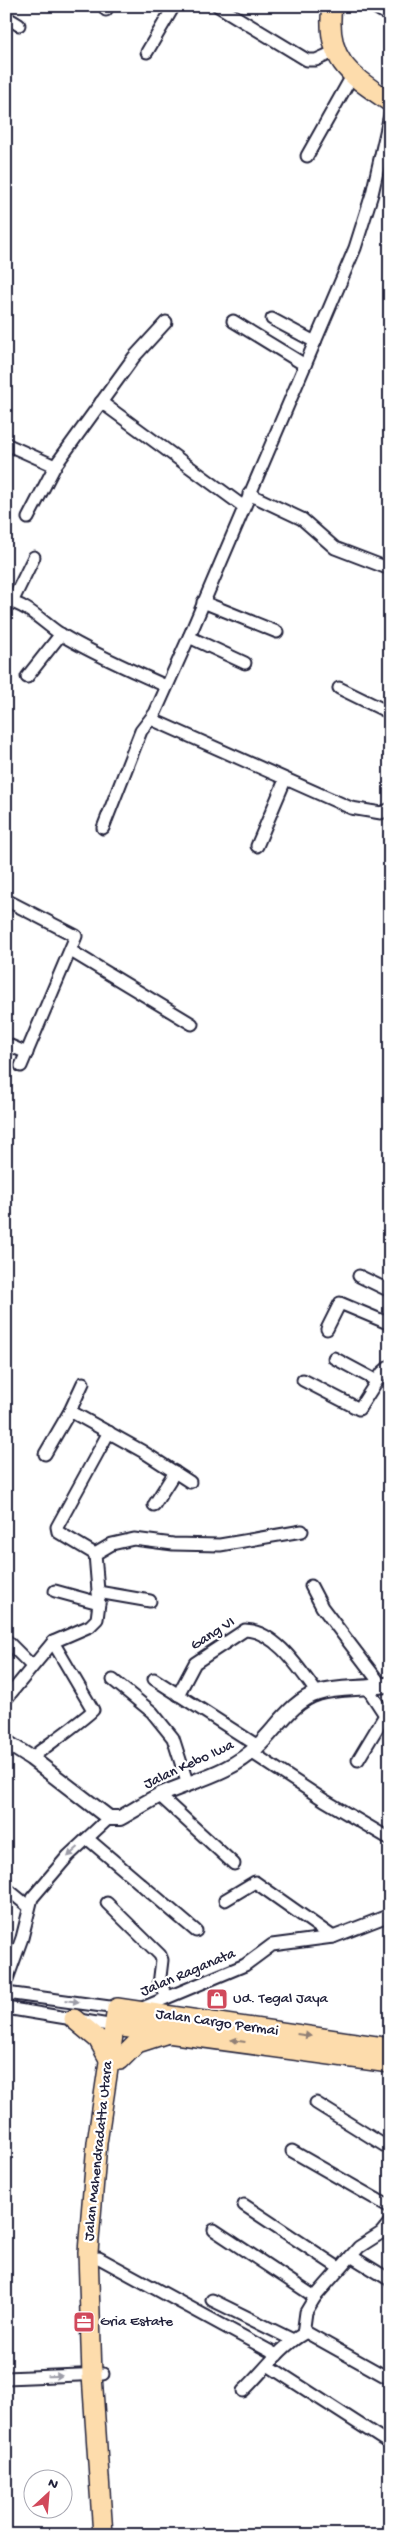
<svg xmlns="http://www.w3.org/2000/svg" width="396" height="2541" font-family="'Gochi Hand',sans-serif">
<rect width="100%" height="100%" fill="#fff"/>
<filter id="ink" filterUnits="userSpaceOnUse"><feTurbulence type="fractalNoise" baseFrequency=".02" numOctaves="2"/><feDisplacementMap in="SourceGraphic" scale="10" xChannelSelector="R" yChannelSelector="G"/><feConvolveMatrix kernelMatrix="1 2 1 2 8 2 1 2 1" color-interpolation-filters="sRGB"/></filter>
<g filter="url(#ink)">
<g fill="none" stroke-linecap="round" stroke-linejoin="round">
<g stroke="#22223b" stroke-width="15">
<g id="minor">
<path d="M 218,6 L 307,60 L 316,60 L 336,51"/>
<path d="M 373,6 L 390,16"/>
<path d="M 106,10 L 108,6"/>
<path d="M 6,17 L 19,25"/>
<path d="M 147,52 L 174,6"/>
<path d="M 307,156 L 352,76"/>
<path d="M 272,319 L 315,342"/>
<path d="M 233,321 L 305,365"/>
<path d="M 101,402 L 244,507"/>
<path d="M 6,444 L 55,466"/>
<path d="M 249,494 L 302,519 L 335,548 L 390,569"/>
<path d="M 28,518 L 55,466 L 134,357 L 166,322"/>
<path d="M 6,601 C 28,604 44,624 62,635 C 95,655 131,670 166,686"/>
<path d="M 12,602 L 34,557"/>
<path d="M 203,602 L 277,632"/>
<path d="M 189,637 L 245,663"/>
<path d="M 27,677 L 61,634"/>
<path d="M 339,688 L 390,713"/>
<path d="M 151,719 L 351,808 L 381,813 L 390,809"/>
<path d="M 103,828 L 141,731 L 155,713 L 189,637 L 355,248 L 372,194 L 390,115"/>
<path d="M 257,846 L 285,780"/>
<path d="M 6,900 L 76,936 L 21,1066"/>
<path d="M 71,951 L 192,1024"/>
<path d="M 6,1044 L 27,1053"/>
<path d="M 359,1276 L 390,1291"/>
<path d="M 327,1329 L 340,1303 L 390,1324"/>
<path d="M 334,1358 L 377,1381"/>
<path d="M 303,1380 L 359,1409 L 382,1373 L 390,1366"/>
<path d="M 70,1411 L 83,1383"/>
<path d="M 45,1454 L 70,1411 L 142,1451 L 190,1482"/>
<path d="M 154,1505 L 175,1472"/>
<path d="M 95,1554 L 112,1544 L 134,1539 L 173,1544 L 220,1545 L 302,1531"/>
<path d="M 95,1554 L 58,1532 L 57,1527 L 109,1432"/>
<path d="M 311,1586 L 322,1607 L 382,1686"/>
<path d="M 55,1591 L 99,1603"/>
<path d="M 98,1592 L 150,1601"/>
<path d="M 6,1640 L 31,1665"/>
<path d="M 154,1679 L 258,1746"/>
<path d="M 113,1680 L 152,1712 L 173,1738 L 188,1785"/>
<path d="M 368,1689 L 385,1715 L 390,1717"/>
<path d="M 178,1695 L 195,1663 L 245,1630 C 276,1631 300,1670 317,1693"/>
<path d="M 6,1699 L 53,1642 L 90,1626 L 97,1619 L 99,1603 L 95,1554"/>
<path d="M 251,1752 L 324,1800 L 390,1839"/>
<path d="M 31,1758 C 41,1750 90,1715 93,1710 L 53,1642"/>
<path d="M 358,1760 L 385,1715"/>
<path d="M 160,1796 L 234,1864"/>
<path d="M 88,1839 L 196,1931"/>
<path d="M 6,1888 L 29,1907"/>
<path d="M 225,1900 L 255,1882 L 333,1937"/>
<path d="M 107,1903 L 160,1955 L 162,1960 L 159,1985 L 168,1996"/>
<path d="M 6,1982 L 22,1938 L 32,1898 L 68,1856 L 109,1818"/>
<path d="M 6,1993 L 117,2008"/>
<path d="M 6,2008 L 115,2026"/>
<path d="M 140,2009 L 245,1965 L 272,1945 L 333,1937 L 390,1915"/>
<path d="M 316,2103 L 390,2149"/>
<path d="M 292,2151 L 390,2207"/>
<path d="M 244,2205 L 339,2268"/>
<path d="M 214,2230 L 315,2297"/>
<path d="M 351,2256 L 390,2280"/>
<path d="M 99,2258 L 277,2355"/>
<path d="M 212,2300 L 293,2340"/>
<path d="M 304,2331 L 390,2379"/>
<path d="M 269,2366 L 390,2444"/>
<path d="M 6,2378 L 103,2374"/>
<path d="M 243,2391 C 263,2372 280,2347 303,2334 L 306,2312 L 315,2297 L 359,2247 L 381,2233 L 390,2222"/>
</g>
</g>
<g stroke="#22223b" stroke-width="18">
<path id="tertiary" d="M 6,1742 L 31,1758 L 109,1818 L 120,1818 C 134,1810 147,1802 160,1795 C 194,1780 231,1773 258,1746 C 276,1729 293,1700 318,1693 C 341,1686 366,1690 390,1684"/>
</g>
<g stroke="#22223b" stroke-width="22">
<g id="trunk">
<path d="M 332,6 C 325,60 350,75 390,102"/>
<path d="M 74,2019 L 98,2039 L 109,2059"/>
<path d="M 115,2026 L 390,2063"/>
<path d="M 120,2060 L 137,2043 L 165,2034"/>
<path d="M 103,2535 L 92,2375 L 88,2252 L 97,2143 L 117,2008 L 390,2048"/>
</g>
</g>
<use href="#minor" stroke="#fff" stroke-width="11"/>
<use href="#tertiary" stroke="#fff" stroke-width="14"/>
<use href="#trunk" stroke="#fddcac" stroke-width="19"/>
</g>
<defs><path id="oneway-solid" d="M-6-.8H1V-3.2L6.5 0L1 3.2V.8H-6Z" transform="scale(1.25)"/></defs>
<g fill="#9c9ca7">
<use href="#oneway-solid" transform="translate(73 1852) rotate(138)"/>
<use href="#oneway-solid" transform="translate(72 2001) rotate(7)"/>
<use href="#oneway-solid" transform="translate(55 2376) rotate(-2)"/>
</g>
<g fill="#907f74">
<use href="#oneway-solid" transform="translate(304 2035) rotate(8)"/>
<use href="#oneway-solid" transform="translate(238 2041) rotate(-172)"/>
</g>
</g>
<defs>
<g id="shop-square" transform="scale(1.125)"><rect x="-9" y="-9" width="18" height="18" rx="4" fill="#d1495b" stroke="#fff"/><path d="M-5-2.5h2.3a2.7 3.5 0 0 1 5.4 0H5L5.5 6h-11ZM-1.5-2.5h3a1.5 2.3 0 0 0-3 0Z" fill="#fff"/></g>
<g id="office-square" transform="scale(1.125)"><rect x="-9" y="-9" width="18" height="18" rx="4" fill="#d1495b" stroke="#fff"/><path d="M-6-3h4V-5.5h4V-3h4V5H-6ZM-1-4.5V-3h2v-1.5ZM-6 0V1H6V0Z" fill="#fff"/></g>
</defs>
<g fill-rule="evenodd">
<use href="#shop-square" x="217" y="1999"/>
<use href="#office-square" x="84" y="2322"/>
</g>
<g text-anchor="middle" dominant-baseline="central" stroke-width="4.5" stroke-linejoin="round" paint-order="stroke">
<g font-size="15" fill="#22223b" stroke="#fff">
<text transform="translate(213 1634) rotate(-33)">Gang VI</text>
<text transform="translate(189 1765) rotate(-25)">Jalan Kebo Iwa</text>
<text transform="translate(188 1973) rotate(-23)">Jalan Raganata</text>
<text transform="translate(217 2023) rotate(8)">Jalan Cargo Permai</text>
<text transform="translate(99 2151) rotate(-84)">Jalan Mahendradatta Utara</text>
</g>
<g font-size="15" fill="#22223b" stroke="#fff" text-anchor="start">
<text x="233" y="1999">Ud. Tegal Jaya</text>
<text x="100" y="2322">Gria Estate</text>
</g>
</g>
<rect width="396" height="2541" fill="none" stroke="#fff" stroke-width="25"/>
<rect x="12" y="12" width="371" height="2516" fill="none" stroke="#22223b" stroke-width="2" filter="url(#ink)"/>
<g transform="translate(48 2494) rotate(26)"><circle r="24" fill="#ffffff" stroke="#a7a7b1"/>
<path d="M0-4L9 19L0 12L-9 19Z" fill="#d1495b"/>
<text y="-8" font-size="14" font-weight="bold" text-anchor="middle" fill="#22223b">N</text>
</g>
</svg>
